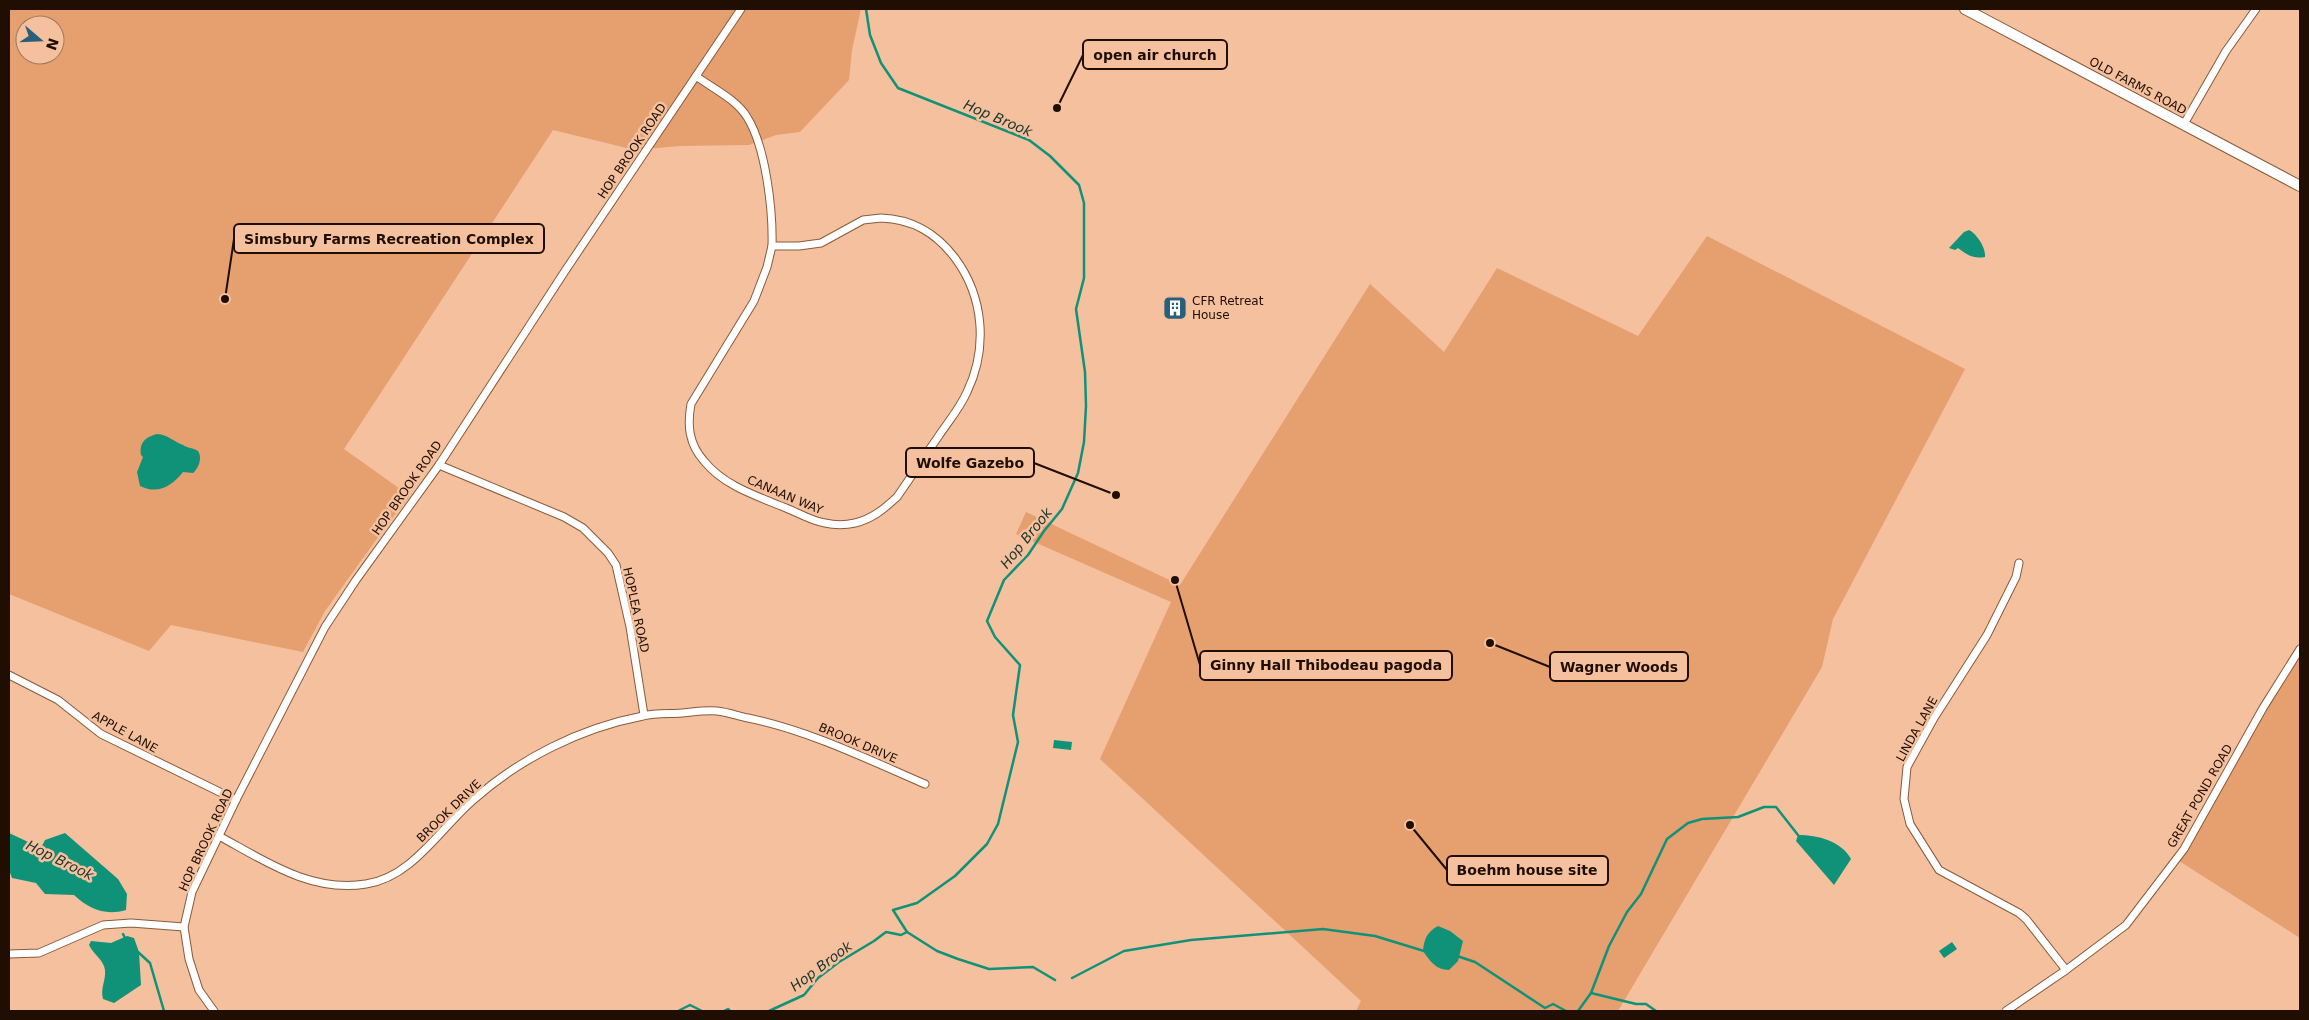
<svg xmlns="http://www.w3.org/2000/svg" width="2309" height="1020" font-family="'DejaVu Sans',sans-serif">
<rect width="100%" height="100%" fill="#f4c09e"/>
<g fill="#e69f6e" fill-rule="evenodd">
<path d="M 9,9 L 861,9 L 852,50 L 849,80 L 800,132 L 776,135 L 749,145 L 680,146 L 635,150 L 553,130 L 344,449 L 410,496 L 386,526 L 325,611 L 303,652 L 171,625 L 149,651 L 9,594 ZM 25,25 L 55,25 L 55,55 L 25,55 Z"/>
<path d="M 1707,236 L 1965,369 L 1833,619 L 1822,667 L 1618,1011 L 1356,1011 L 1361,1001 L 1100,759 L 1171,602 L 1016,534 L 1026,512 L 1180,585 L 1370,284 L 1444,352 L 1497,268 L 1638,336 Z"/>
<path d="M 2300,649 L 2300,938 L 2176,859 Z"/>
</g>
<g fill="#109279">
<path d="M 1969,230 C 1977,234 1986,248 1985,257 C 1973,259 1967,255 1958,248 L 1955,250 L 1949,248 L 1964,232 Z"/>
<path d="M 157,434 C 168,435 173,441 183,445 C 187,448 194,448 198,451 C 203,458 198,469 193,473 L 183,472 C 172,486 158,495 140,486 L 137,472 L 143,457 L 141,455 C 139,442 146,437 157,434 Z"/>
<path d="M 1054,740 L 1072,742 L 1071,750 L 1053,748 Z"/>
<path d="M 9,833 L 41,848 L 45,840 L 65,833 L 118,879 L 127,894 L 126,910 C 105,916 89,909 74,895 L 45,894 L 36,883 L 12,878 L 9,870 Z"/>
<path d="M 1798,835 C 1818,835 1841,841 1851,859 L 1834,885 L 1796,841 Z"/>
<path d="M 1438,926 L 1450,931 L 1463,941 L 1458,961 L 1449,970 C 1436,970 1430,961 1423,951 C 1424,939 1427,932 1438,926 Z"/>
<path d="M 127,936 L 134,938 L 139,952 L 141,985 L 114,1003 L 103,999 C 100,988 106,981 105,970 C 104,960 93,954 89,945 L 91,941 L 111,943 Z"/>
<path d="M 1952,942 L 1957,949 L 1944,958 L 1939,951 Z"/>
</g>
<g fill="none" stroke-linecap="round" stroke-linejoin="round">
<g stroke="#109279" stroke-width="2.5">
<path d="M 907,932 L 937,951 L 958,959 L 989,969 L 1033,967 L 1055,980"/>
<path d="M 123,934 L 126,940"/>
<path d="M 138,952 L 150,963 L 164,1011"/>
<path d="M 1457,956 L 1475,962 L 1545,1008 L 1553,1004 L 1566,1011"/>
<path d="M 1072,978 L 1124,951 L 1191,940 L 1323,929 L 1375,936 L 1424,951"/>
<path d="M 1591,993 L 1636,1004 L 1646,1004 L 1656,1011"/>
<path d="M 678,1011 L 690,1005 L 702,1011"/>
<path d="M 724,1011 L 728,1009 L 730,1011"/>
<path d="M 769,1011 L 804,995 L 818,978 L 839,962 L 874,941 L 886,932 L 901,935 L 907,932 L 893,910 L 917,903 L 955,876 L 987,844 L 998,824 L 1018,742 L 1013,715 L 1020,665 L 995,637 L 987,621 L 1004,580 L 1028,555 L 1044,531 L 1062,509 L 1078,473 L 1084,442 L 1086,406 L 1085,372 L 1076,309 L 1084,278 L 1084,203 L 1079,185 L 1050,156 L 1029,140 L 898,88 L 881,63 L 870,35 L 866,9"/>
<path d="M 1578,1011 L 1591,993 L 1609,946 L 1627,912 L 1641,894 L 1667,839 L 1688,823 L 1702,819 L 1738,817 L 1764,807 L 1776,807 L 1798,835"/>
</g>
<g stroke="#885b3b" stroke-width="9">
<g id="street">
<path d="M 696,76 C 712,88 736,99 747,117 C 766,147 773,211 772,246"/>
<path d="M 2184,124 L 2226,51 L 2256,9"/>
<path d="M 881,218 C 913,219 936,233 955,258 C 984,297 988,348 967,392 C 960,408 948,422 938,437 C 924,457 911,477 897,497 C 884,509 872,519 855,523 C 846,525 834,525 825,523 C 811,521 799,513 786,508 C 757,496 724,486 704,461 C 689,444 687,426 691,404 L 754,301 L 767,267 L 772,246 L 799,246 L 821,243 L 863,220 Z"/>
<path d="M 439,465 L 564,517 L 583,528 L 608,553 L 616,565 L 630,627 L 644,715"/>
<path d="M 2019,563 L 2016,577 L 1987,635 L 1934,718 L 1907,767 L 1904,799 L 1910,824 L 1939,870 L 2019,913 L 2026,919 L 2066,970"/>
<path d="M 9,675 L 58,700 L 101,734 L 236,800"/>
<path d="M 219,836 C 265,861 311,893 366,884 C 412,877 439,830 472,801 C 519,759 580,728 643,716 C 655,713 669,714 682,713 C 693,712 706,710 717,711 C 727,712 738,716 748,718 C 810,731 867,759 925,784"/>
<path d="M 9,954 L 39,953 L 103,925 L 131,923 L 184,927"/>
<path d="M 214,1011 L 199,990 L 189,959 L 184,927 L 192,892 L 236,800 L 325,627 L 356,580 L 439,465 L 565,271 L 741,9"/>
<path d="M 2006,1011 L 2066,970 L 2126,925 L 2184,849 L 2263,708 L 2300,649"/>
</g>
</g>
<g stroke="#885b3b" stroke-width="12">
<path id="secondary" d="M 1965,9 L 2300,186"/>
</g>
<use href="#street" stroke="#fff" stroke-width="7"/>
<use href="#secondary" stroke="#fff" stroke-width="10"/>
</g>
<defs>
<g id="building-square" transform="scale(1.25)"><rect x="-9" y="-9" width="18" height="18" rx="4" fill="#2a5f7b" stroke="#f4c09e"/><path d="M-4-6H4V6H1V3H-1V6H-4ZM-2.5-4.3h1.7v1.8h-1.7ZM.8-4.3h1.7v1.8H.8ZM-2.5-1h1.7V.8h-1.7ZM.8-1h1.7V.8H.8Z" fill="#fff"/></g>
</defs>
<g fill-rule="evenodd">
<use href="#building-square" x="1175" y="308"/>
</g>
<g text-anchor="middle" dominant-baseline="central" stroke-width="5" stroke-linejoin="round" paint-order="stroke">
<g font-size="12" fill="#200e03" stroke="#f4c09e">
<text transform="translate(2138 86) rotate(28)">OLD FARMS ROAD</text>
<text transform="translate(632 151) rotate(-56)">HOP BROOK ROAD</text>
<text transform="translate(407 488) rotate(-55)">HOP BROOK ROAD</text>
<text transform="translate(785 495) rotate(23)">CANAAN WAY</text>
<text transform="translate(636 610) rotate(78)">HOPLEA ROAD</text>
<text transform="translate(1917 729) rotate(-61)">LINDA LANE</text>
<text transform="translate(125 732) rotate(29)">APPLE LANE</text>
<text transform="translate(858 743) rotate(23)">BROOK DRIVE</text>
<text transform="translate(2200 796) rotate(-60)">GREAT POND ROAD</text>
<text transform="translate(449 811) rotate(-44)">BROOK DRIVE</text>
<text transform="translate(206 840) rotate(-65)">HOP BROOK ROAD</text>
</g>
<g font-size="12" fill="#200e03" stroke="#f4c09e" text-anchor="start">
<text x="1192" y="301">CFR Retreat<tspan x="1192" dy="14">House</tspan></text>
</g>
<g font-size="14" font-style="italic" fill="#1c342d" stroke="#f4c09e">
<text transform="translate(998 118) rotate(23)">Hop Brook</text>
<text transform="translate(1026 538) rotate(-51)">Hop Brook</text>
<text transform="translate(60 860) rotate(26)">Hop Brook</text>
<text transform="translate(821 966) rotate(-37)">Hop Brook</text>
</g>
</g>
<path fill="none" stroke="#200e03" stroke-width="2" d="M1057 108L1083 55M225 299L234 239M1116 495L1034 463M1175 580L1200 665M1490 643L1550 667M1410 825L1447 870"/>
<g fill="#200e03" stroke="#f4c09e" stroke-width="2">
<circle cx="1057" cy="108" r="5"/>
<circle cx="225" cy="299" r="5"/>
<circle cx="1116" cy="495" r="5"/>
<circle cx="1175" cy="580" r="5"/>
<circle cx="1490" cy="643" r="5"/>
<circle cx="1410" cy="825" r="5"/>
</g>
<g fill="#f4c09e" stroke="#200e03" stroke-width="2">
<rect x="1083" y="40" width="144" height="29" rx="5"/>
<rect x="234" y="224" width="310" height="29" rx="5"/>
<rect x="906" y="448" width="128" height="29" rx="5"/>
<rect x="1200" y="651" width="252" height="29" rx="5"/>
<rect x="1550" y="652" width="138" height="29" rx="5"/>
<rect x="1447" y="856" width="161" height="29" rx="5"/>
</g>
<g font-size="14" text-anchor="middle" font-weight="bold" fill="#200e03">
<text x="1155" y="60">open air church</text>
<text x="389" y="244">Simsbury Farms Recreation Complex</text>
<text x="970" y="468">Wolfe Gazebo</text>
<text x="1326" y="670">Ginny Hall Thibodeau pagoda</text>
<text x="1619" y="672">Wagner Woods</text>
<text x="1527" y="875">Boehm house site</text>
</g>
<rect width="2309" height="1020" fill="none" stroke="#200e03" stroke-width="20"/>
<g transform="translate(40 40) rotate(109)"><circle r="24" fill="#f4c09e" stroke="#9f7960"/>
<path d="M0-4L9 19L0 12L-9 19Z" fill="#2a5f7b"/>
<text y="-8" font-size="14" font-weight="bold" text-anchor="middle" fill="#200e03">N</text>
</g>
</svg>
